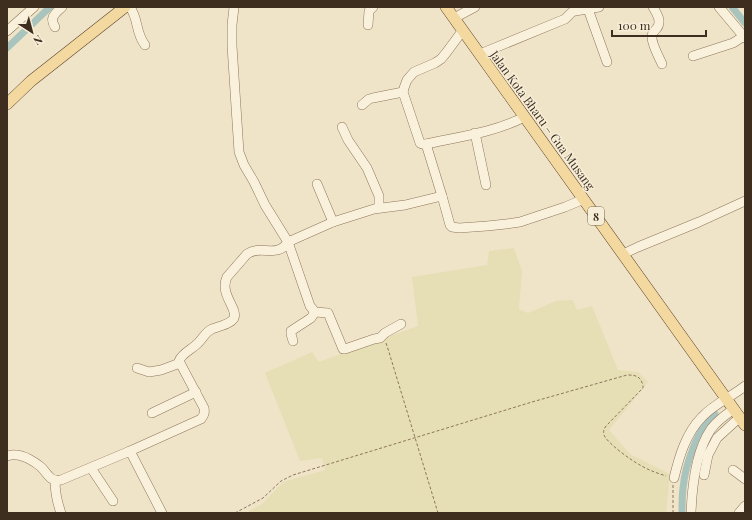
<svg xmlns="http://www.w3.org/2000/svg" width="752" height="520" font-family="'Playfair Display',serif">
<rect width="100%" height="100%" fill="#f0e4c8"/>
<path fill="#e6deb5" d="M 514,248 L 522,271 L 519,309 L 528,313 L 556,301 L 573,300 L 577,310 L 592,306 L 618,370 L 638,372 L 648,382 L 609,430 L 630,454 L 670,474 L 666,513 L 246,513 L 262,504 L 283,482 L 325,470 L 322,458 L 300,461 L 265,373 L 312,352 L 319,362 L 418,326 L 412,277 L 487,265 L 489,251 Z"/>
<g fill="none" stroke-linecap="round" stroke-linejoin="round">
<g stroke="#a9c4bc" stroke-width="7">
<path d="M 732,7 L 745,23"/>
<path d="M 7,48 L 50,7"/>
<path d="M 682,513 C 682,505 682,496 683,488 C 685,467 697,428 715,414"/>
</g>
<g stroke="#8d765c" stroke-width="10">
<g id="minor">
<path d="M 130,7 C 139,20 135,32 145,45"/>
<path d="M 234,7 L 232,25 L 232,46 L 239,152 L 244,165 L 254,182 L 265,205 L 288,242 L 310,306 L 315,312 L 328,313 L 343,349 L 345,349 L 374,339 L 380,338 L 385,333 L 401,324"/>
<path d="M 653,7 C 657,14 662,21 657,28 C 655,30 652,33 652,36 C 651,43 659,57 662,64"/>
<path d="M 719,7 L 745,38"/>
<path d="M 588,9 L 607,62"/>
<path d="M 454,18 L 475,7"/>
<path d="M 368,25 L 369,11 L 373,7"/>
<path d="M 55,27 C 49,17 55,14 62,7"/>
<path d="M 463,30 L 446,53 L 441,59 L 435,63 L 414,72 L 407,80 L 404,88 L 403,92 L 420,143 L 422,144 L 426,144 C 458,137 496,132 524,117"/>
<path d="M 7,31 L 34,7"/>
<path d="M 480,54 L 565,19 L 572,12 L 575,11 L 599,7"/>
<path d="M 693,56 L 733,43 L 744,36"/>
<path d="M 362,105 L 369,99 L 373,98 L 403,92"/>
<path d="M 342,127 L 348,140 L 367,168 L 379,196 L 379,207"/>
<path d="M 475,133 L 486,185"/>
<path d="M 426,144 L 442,196 L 450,225 L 452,227 L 459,228 L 487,226 L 506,224 L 520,222 L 565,207 L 584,199"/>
<path d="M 317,184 L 333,222"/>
<path d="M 623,254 L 638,247 L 699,222 L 745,201"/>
<path d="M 293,341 L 291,334 L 291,331 L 311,318 L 315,312"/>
<path d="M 137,368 L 149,372 L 161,370 L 180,363"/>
<path d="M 152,413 L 196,392"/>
<path d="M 130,451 L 162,513"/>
<path d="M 7,456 C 10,455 13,454 16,455 C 24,455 35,462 41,467 C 48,474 50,482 61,480 L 130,451 L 201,419 C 204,415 205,413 204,408 L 179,361 C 182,353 191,350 197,344 C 203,339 205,332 212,329 C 217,327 231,324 234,318 C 238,308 219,294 227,277 L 247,254 C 261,244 277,259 288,242 L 333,222 L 374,209 L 405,205 L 442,196"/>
<path d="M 91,468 L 113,501"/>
<path d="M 733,470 L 745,479"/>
<path d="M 704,475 L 708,455 L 717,438 L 740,417"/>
<path d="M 674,478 C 679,457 686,433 702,417 C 714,404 731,397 745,386"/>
<path d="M 55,480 C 55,492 57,502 61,513"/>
<path d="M 691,513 C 692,487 696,451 711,429 C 717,421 725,415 734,409"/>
<path d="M 739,513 L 745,506"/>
</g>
</g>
<g stroke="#5b4430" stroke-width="12">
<g id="major">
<path d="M 446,7 L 745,425"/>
<path d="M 7,104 L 31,81 L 125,7"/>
</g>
</g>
<g stroke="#8d765c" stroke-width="1" stroke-dasharray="3 2" stroke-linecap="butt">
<path d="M 743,7 L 745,9"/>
<path d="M 386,343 L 388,349 L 438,513"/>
<path d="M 235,513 L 263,498 L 281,481 L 293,475 L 532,402 L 627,375 C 636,375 640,376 643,385 L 643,388 L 606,426 C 604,429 603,431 604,435 C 607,443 632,461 640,465 C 648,470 657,473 666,476"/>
<path d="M 673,513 L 673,485"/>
</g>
<use href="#minor" stroke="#faf1dc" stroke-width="9"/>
<use href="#major" stroke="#f3d9a0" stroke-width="11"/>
</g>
<g text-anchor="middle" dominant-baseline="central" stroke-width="3" stroke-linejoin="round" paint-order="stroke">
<rect fill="#f7eed8" stroke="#756857" stroke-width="1" x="588" y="207" width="16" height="18" rx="3"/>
<g font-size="11" font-weight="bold" fill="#3d2e20">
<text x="596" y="216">8</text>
</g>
<g font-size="12" fill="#3d2e20" stroke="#f7eed8">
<text transform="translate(543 120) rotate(54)">Jalan Kota Bharu – Gua Musang</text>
</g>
</g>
<rect width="752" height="520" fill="none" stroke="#3d2e20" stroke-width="16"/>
<g transform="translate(32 32) rotate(144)" stroke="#f7eed8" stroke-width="3" paint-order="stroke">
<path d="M0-3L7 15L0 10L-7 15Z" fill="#3d2e20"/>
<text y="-6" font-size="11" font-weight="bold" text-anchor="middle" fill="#3d2e20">N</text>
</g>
<path d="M612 30v6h94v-6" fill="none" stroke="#3d2e20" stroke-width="2"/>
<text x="618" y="30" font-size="12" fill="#3d2e20" stroke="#f7eed8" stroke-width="3" paint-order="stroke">100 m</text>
</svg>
